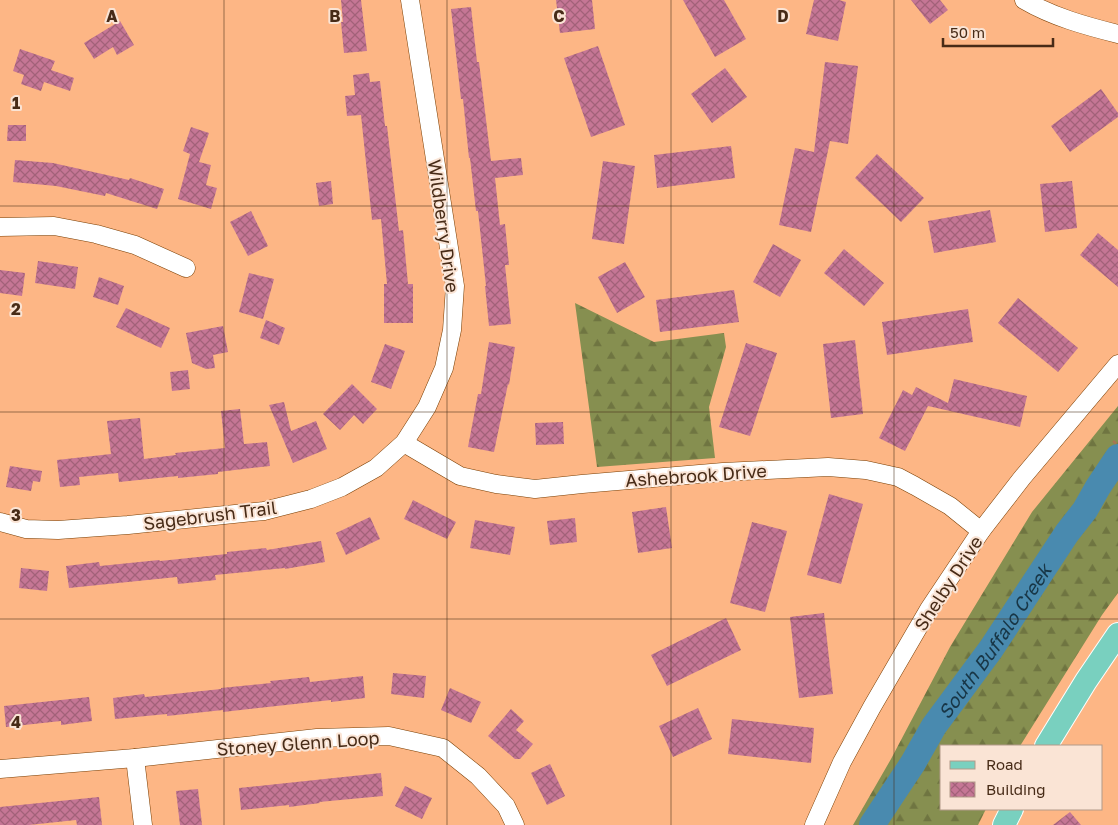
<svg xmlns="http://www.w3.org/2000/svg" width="1118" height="825" font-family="'Golos Text',sans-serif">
<defs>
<pattern id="forest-firs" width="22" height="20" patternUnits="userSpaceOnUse" patternTransform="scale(1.25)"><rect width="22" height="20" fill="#868f50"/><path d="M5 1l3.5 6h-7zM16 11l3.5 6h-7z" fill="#6f7541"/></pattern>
<pattern id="building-cross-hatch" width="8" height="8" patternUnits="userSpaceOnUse" patternTransform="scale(1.25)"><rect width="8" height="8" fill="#c57695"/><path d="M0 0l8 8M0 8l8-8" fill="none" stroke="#a26179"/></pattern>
</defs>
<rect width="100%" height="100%" fill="#fdb685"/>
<g fill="url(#forest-firs)">
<path d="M 575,303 L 654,342 L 724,333 L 726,347 L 709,407 L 715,458 L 597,467 Z"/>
<path d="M 1118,406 L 1118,593 L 1102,615 L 1020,746 L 942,746 L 942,809 L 986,809 L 978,825 L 853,825 L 891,759 L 950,647 L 1032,512 Z"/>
</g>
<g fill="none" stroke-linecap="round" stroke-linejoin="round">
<path stroke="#498aaf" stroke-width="26" id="s1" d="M 872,825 L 913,763 L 934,726 L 991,649 L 1067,533 L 1085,510 L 1098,487 L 1118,457"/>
</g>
<g fill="url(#building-cross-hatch)">
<path d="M 341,0 L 361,0 L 367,51 L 344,53 L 341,22 L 343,22 Z"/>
<path d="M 556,0 L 592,0 L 595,29 L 560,33 Z"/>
<path d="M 683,0 L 724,0 L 746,39 L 715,57 Z"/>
<path d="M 814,0 L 839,0 L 846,2 L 838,41 L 806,34 Z"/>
<path d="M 911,0 L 940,0 L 948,10 L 930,24 Z"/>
<path d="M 471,7 L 477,62 L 479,62 L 491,161 L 521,158 L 523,175 L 495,178 L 500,225 L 505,224 L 509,265 L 505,265 L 511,324 L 489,326 L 485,286 L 486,286 L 478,211 L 476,211 L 470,158 L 469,158 L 463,99 L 461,99 L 451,9 Z"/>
<path d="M 120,21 L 134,45 L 117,55 L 113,47 L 94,59 L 84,43 Z"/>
<path d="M 598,46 L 625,125 L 591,137 L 564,58 Z"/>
<path d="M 20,49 L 55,61 L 51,70 L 74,78 L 70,91 L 44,82 L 41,91 L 21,84 L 24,75 L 13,71 Z"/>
<path d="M 825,62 L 858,66 L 848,144 L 830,141 L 811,232 L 779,225 L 795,148 L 814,152 Z"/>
<path d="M 725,68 L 747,97 L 712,123 L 691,94 Z"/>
<path d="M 369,73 L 370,82 L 380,81 L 385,126 L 387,126 L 399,231 L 403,230 L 408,284 L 413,284 L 413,323 L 384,323 L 384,284 L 387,284 L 381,219 L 372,220 L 361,115 L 347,116 L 345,96 L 355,95 L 353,75 Z"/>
<path d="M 1101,89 L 1118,113 L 1118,117 L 1070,152 L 1051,126 Z"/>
<path d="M 8,125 L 26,125 L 26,141 L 7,141 Z"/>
<path d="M 191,127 L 209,133 L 199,162 L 211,165 L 206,185 L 217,188 L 211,209 L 178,199 L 190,154 L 183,151 Z"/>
<path d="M 731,146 L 735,178 L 657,188 L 654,155 Z"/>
<path d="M 877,154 L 924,198 L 901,222 L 855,178 Z"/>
<path d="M 15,160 L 53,163 L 129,180 L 130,178 L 164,189 L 157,209 L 106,193 L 105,196 L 56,186 L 13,182 Z"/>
<path d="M 603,161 L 635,166 L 624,244 L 592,239 Z"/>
<path d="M 331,181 L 333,204 L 319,206 L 316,183 Z"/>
<path d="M 1072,181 L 1077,228 L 1045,232 L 1040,184 Z"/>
<path d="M 990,210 L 996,242 L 934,253 L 928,221 Z"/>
<path d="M 251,211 L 268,246 L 248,256 L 230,222 Z"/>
<path d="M 1098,233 L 1118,250 L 1118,287 L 1080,255 Z"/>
<path d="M 773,244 L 801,260 L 780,297 L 753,282 Z"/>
<path d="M 844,249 L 884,283 L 864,306 L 824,273 Z"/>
<path d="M 38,261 L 78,267 L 75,289 L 35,283 Z"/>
<path d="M 625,262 L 645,297 L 617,313 L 598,277 Z"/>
<path d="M 0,270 L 25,273 L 22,296 L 0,293 Z"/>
<path d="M 249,273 L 274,279 L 263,319 L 239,312 Z"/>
<path d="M 99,277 L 124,286 L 118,305 L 93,297 Z"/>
<path d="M 734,290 L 739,322 L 660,332 L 656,300 Z"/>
<path d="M 1018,298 L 1078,348 L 1058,372 L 998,323 Z"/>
<path d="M 126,308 L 170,328 L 161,348 L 116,327 Z"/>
<path d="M 968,309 L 973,342 L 887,355 L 882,322 Z"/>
<path d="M 266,320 L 285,328 L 279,345 L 260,338 Z"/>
<path d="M 223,326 L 228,352 L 213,355 L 215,368 L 206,369 L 192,363 L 186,333 Z"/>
<path d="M 855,340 L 863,414 L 831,418 L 823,344 Z"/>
<path d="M 489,342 L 515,347 L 509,385 L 508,384 L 494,452 L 468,447 L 478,394 L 481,394 Z"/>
<path d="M 746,343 L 777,353 L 750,436 L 719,427 Z"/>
<path d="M 385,344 L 405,351 L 391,389 L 371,382 Z"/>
<path d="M 188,370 L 190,389 L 172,391 L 170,372 Z"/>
<path d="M 954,379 L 1027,396 L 1020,427 L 928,406 L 905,451 L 879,438 L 903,390 L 912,395 L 916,387 L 948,403 Z"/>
<path d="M 352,384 L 377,409 L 363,424 L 354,415 L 340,430 L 323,414 Z"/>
<path d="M 284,402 L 291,431 L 316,421 L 327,449 L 293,463 L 269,405 Z"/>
<path d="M 240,409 L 244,444 L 267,442 L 270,466 L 218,472 L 218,474 L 178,478 L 178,476 L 119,482 L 118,473 L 79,477 L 80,485 L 60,487 L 57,460 L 111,454 L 107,421 L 140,418 L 144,459 L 176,455 L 175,453 L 225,448 L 221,411 Z"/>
<path d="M 563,422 L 564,444 L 536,445 L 535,423 Z"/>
<path d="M 10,466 L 42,471 L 40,482 L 33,481 L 31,491 L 6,487 Z"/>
<path d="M 829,494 L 863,504 L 841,584 L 807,575 Z"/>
<path d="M 413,500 L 456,522 L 447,539 L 404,519 Z"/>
<path d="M 666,507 L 672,548 L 638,553 L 632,512 Z"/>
<path d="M 370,517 L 380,539 L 346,555 L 336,533 Z"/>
<path d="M 575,518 L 577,542 L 550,545 L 547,521 Z"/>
<path d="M 475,520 L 515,527 L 510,555 L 470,548 Z"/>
<path d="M 752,522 L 787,531 L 765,612 L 730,603 Z"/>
<path d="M 321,541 L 325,562 L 285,569 L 285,568 L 215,575 L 216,580 L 178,584 L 177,577 L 69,588 L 66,566 L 99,562 L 100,566 L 159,560 L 160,561 L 227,554 L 227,552 L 266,548 L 267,550 Z"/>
<path d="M 21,568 L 49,571 L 47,591 L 19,588 Z"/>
<path d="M 824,613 L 833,694 L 799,698 L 790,617 Z"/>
<path d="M 726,618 L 741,650 L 667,686 L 651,655 Z"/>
<path d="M 393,673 L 426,676 L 424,698 L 391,694 Z"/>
<path d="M 363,676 L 365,698 L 331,702 L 331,700 L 223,712 L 223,710 L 167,716 L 167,714 L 115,719 L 113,698 L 144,694 L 145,697 L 221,689 L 221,688 L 271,683 L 270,681 L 309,677 L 310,682 Z"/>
<path d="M 450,688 L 481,702 L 471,723 L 441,710 Z"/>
<path d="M 89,697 L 92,721 L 61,725 L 61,721 L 6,727 L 4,706 Z"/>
<path d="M 698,708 L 712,739 L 673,757 L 659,726 Z"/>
<path d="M 511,709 L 524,721 L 516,730 L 533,744 L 520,759 L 515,759 L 488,736 Z"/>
<path d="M 732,719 L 814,728 L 811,763 L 728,754 Z"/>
<path d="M 550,764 L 565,796 L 547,805 L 531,773 Z"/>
<path d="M 381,773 L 383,796 L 319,802 L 320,803 L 289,807 L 289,805 L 241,810 L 239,788 Z"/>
<path d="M 405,786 L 432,798 L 422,819 L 395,806 Z"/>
<path d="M 198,789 L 202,825 L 180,825 L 176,791 Z"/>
<path d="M 99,797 L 102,825 L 77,825 L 76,820 L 29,825 L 0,825 L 0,807 Z"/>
<path d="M 1070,812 L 1081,825 L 1053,825 Z"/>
</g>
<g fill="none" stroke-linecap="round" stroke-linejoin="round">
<g stroke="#7a3e02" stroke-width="19">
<g id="minor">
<path d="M 1024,0 C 1053,17 1086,26 1118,34"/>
<path d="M 0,227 L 54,226 L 96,234 L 135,245 L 186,268"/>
<path d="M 404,443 L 460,476 L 496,484 L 535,489 L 582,484 L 723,472 L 828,467 L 866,470 L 898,477 L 915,486 L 950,506 L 981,531"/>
<path d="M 0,522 L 26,529 L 58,530 L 128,525 L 264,511 L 311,499 L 342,487 L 376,468 L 404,443 L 427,407 L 444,368 L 452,330 L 455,286 L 410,0"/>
<path d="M 135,758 L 143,825"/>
<path d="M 0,769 L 135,758 L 317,738 L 389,736 L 443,748 L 478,776 L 506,806 L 515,825"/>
<path d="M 814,825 L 842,762 L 872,707 L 929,609 L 981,531 L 1022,478 L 1118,364"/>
</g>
</g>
<g stroke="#fff" stroke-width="24">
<g id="major">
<path d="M 1046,746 L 1086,681 L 1118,634"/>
<path d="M 1004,825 L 1012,809"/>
</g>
</g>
<path stroke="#a87552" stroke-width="2.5" stroke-dasharray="4 4" stroke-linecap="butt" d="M 1113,441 L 1118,445"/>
<use href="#minor" stroke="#fff" stroke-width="18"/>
<use href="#major" stroke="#79d0bf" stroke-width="22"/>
</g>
<path fill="none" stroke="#472b17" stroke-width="1" stroke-opacity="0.55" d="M 224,0 L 224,825M 447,0 L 447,825M 671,0 L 671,825M 894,0 L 894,825M 0,206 L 1118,206M 0,412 L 1118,412M 0,619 L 1118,619"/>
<g text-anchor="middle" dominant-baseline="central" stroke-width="4" stroke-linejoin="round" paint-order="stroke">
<g font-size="18" fill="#472b17" stroke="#fae4d5">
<text transform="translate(444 226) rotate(82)">Wildberry Drive</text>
<text transform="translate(696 475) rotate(-4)">Ashebrook Drive</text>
<text transform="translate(210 515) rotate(-7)">Sagebrush Trail</text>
<text transform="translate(948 583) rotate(-57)">Shelby Drive</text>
<text transform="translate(298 743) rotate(-4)">Stoney Glenn Loop</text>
</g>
<g font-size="19" font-style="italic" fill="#183646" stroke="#fae4d5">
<text stroke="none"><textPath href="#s1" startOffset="221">South Buffalo Creek</textPath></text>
</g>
</g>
<g font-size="16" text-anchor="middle" font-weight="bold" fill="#472b17" stroke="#fae4d5" stroke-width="4" stroke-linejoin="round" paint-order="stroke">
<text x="112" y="22">A</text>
<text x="335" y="22">B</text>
<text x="559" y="22">C</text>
<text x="783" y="22">D</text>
<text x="16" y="109">1</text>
<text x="16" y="315">2</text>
<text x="16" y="521">3</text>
<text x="16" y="728">4</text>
</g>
<rect x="940" y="745" width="162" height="65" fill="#fae4d5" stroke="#b29a89"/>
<rect x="950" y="761" width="25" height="8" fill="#79d0bf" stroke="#b29a89"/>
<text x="986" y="770" font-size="15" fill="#472b17">Road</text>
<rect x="950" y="782" width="25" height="15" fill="url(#building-cross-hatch)" stroke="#b29a89"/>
<text x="986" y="795" font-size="15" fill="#472b17">Building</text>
<path d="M943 38v8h110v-8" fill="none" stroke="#472b17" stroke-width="2.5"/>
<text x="950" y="38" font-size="15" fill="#472b17" stroke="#fae4d5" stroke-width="4" paint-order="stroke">50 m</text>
</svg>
